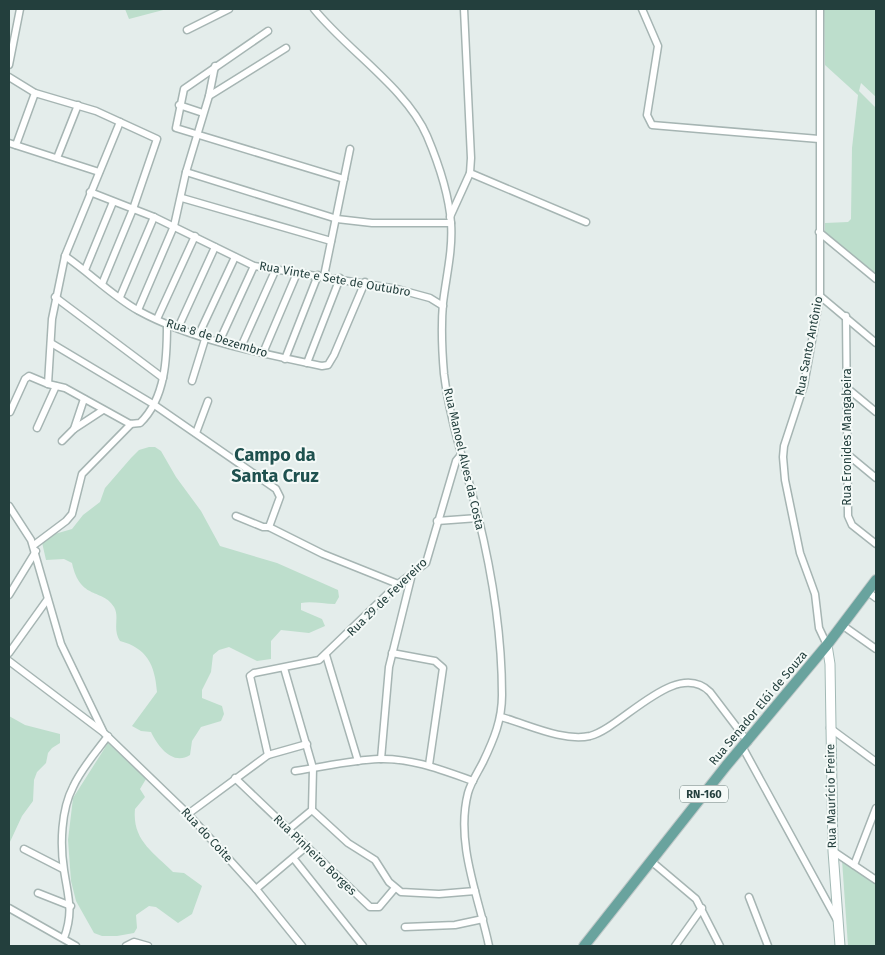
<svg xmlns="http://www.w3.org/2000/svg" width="885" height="955" font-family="'Fira Sans',sans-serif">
<rect width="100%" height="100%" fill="#e4edeb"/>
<g fill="#bddecc">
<path d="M 125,9 L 167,9 L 129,19 Z"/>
<path d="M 824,9 L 876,9 L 876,97 L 861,83 L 859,91 L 876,108 L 876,275 L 825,232 L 825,223 L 848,222 L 851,219 L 852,148 L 858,95 L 825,65 Z"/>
<path d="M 149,447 L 155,447 L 161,451 L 176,477 L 201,511 L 220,546 L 277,563 L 338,590 L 339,597 L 335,604 C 323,604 312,601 301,603 L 301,610 L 322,619 L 325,626 L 309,633 L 281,630 L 271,641 L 271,659 L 257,661 L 229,647 L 219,650 L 213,655 L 211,672 L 202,690 L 202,698 L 222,706 L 224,714 L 221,721 L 201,727 L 192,741 L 190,755 C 173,766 158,747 151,732 L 141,731 L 132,726 L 157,692 C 155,665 147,648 120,641 C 112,629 120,617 114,607 C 103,588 80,601 72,563 L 64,559 L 46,560 L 41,538 L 72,529 L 83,515 L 100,502 L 105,488 L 131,458 L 139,450 Z"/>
<path d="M 9,716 L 25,725 L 60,734 L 60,743 L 52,748 L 48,753 L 46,763 L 37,772 L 34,780 L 33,801 L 22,816 L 9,844 Z"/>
<path d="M 108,743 L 146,779 L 140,789 L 145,797 L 135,809 C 132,840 153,852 173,872 L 184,873 L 202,886 L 192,914 L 178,923 L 156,907 L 149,906 L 136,915 L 137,928 L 134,933 L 117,936 L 102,936 L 94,933 L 76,901 L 71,881 L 68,840 L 73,798 Z"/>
<path d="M 842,860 L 876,884 L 876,946 L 848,946 Z"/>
</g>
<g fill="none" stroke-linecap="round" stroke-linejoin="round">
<g stroke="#a6b5b3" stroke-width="9">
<g id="street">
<path d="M 314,9 C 347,50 407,89 427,136 C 438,162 449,195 451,223 C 453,250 446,277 443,303 C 441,326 442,351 444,374 C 450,422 466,468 478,516 C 492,573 502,635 502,695 C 502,720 494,739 483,762 C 478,772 471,782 468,793 C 455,843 479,898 489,946"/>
<path d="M 642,9 L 658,46 L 647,115 L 652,125 L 819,139"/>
<path d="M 820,9 L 820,296 L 804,385 L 784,446 L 783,457 L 785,480 L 800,553 L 815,594 L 819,628 L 827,645"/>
<path d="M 187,30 L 229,9"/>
<path d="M 268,31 L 184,89 L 176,128 L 344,179"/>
<path d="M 9,65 L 20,9"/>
<path d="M 9,77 L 35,93 L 96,111 L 157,139 L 133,209 L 102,284"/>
<path d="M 209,96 L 215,66"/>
<path d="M 179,105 L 203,113"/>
<path d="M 9,143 L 99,172"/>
<path d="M 16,145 L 35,93"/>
<path d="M 57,158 L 78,105"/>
<path d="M 186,172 L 337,219 L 372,223 L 451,223"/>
<path d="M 470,173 L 586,222"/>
<path d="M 90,192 L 154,217 L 254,266 L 397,289 L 430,298 L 443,306"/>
<path d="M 182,198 L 331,241"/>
<path d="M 450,217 L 470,173 L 471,158 L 464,9"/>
<path d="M 819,232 L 876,279"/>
<path d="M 65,256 C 90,273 112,296 139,311 C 192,340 264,354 322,366 L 328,365 L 334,355 L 365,282"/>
<path d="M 85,270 L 113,202"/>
<path d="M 324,276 L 350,149"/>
<path d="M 820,296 L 876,343"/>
<path d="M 55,297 L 163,378"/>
<path d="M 120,297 L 154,217"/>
<path d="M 138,310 L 174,226 L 186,172 L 209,96 L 286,48"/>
<path d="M 846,316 L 848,516 L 852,525 L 876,544"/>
<path d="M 157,319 L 195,236"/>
<path d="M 178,328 L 215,247"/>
<path d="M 199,334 L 235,257"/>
<path d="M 220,340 L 254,266"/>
<path d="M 51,343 L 153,404 L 276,489 L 280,497 L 269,527"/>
<path d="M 241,347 L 275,271"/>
<path d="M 263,353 L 297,273"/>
<path d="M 285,359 L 318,275"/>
<path d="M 307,363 L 340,278"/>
<path d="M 192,381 L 206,336"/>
<path d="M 48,384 L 52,319 L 65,256 L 120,122"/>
<path d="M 847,388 L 876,412"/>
<path d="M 10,412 L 25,379 L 29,376 L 48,384 L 65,388 L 130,424 L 140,423 C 166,398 167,357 167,324"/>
<path d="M 37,428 L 56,386"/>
<path d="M 74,429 L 84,399"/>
<path d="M 196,433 L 208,401"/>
<path d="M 62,441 L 74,429 L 103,410"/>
<path d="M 847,454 L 876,478"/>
<path d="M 9,506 L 31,540 L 61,644 L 103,731"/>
<path d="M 236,516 L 263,527 L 269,527 L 323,554 L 398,584"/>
<path d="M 437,521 L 478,518"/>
<path d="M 34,545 L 66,521 L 72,514 L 82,474 L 131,424"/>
<path d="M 868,592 L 876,598"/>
<path d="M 9,595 L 36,551"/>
<path d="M 842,625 L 876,649"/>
<path d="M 9,653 L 47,600"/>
<path d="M 392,653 L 435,661 L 443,668 L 429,765"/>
<path d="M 326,655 L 358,761"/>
<path d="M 9,661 L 103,732 L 188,814 L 256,889 L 302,946"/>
<path d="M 284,668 L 313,768 L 312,810 L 289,829"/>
<path d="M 501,717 C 527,724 563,742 590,736 C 622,728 676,658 710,692 L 748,742"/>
<path d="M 830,728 L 876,762"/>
<path d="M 743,748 L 837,920"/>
<path d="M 268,755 L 250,676 L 254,673 L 319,660 L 398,584 L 426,563 L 456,461 L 461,455"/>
<path d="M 381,759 L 389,667 L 412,574"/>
<path d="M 295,771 C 323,767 351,760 379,759 C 412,758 442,770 473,781"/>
<path d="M 235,778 L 370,907 L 379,907 L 395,888"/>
<path d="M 312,810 L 348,843 L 375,860 L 389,882 L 401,892 L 439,894 L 475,891"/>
<path d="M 188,814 L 268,755 L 307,744"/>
<path d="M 24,849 L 63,869"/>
<path d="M 833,851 L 876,880"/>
<path d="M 294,859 L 363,946"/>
<path d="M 651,861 L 696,899 L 720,946"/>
<path d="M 854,865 L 876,808"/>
<path d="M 256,889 L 307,846"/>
<path d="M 38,893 L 71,906"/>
<path d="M 749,897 L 768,946"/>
<path d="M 9,908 L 76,946"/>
<path d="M 405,927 L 455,925 L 483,919"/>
<path d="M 64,938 C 74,911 68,897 64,870 C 60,845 61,810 73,787 C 81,769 96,752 108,736"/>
<path d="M 126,946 L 134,942 L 148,946"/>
<path d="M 675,946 L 702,908"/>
</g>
</g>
<g stroke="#a2b9b5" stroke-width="11">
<path id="secondary" d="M 827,645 L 830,664 L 833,851 L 840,946"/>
</g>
<g stroke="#c1c9c9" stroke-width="12">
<path id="primary" d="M 584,946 L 726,766 L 827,645 L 876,580"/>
</g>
<use href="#street" stroke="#fff" stroke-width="6"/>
<use href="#secondary" stroke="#fff" stroke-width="9"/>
<use href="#primary" stroke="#69a39e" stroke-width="10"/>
</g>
<g text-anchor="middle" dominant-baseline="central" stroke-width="4" stroke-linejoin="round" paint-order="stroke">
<rect fill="#f5faf8" stroke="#627775" stroke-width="1" x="680" y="785.5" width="48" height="17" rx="4"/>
<g font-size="11" font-weight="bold" fill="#233f3d">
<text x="704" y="794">RN-160</text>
</g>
<g font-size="12" fill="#233f3d" stroke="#f5faf8">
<text transform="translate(335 279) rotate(10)">Rua Vinte e Sete de Outubro</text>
<text transform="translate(217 338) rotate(17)">Rua 8 de Dezembro</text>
<text transform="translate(809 346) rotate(-79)">Rua Santo Antônio</text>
<text transform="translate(847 437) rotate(-90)">Rua Eronides Mangabeira</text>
<text transform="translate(464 459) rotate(77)">Rua Manoel Alves da Costa</text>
<text transform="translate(387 597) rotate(-44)">Rua 29 de Fevereiro</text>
<text transform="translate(758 708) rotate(-50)">Rua Senador Elói de Souza</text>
<text transform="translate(831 796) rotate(-91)">Rua Maurício Freire</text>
<text transform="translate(207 835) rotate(47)">Rua do Coite</text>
<text transform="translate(315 855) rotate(44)">Rua Pinheiro Borges</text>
</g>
<g font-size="18" font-weight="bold" fill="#1f514f" stroke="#f5faf8">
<text x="275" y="455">Campo da<tspan x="275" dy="21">Santa Cruz</tspan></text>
</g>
</g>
<rect width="885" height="955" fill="none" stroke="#233f3d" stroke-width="20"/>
</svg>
